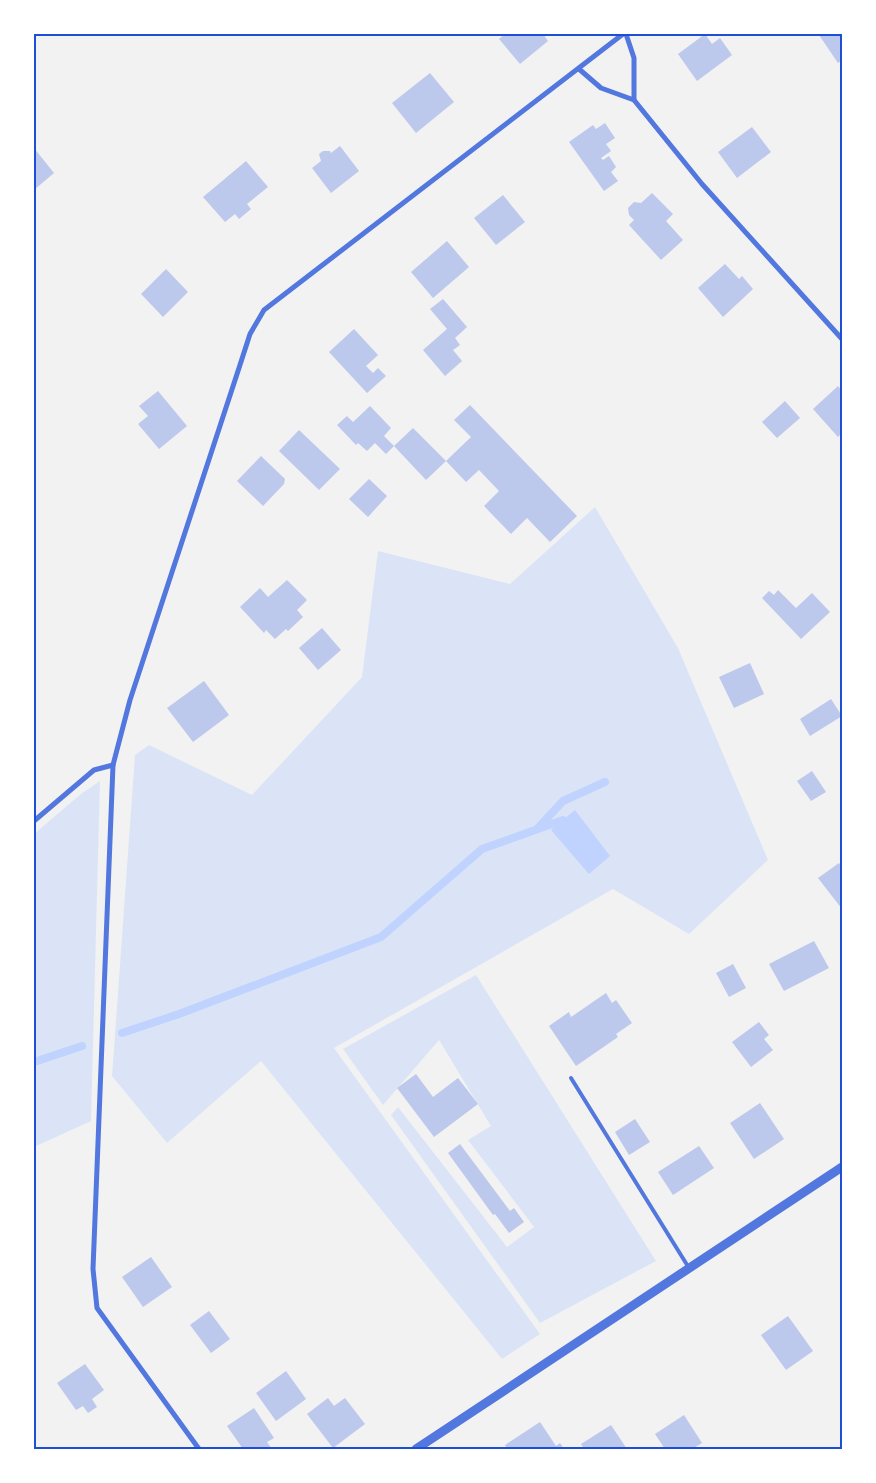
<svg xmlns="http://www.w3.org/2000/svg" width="876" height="1483" font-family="'Space Grotesk',sans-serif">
<rect width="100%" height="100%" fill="#f2f2f2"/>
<g fill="#dbe4f7">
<path d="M 595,507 L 678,648 L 768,860 L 689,934 L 613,889 L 334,1048 L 540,1334 L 502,1359 L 261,1061 L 167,1143 L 112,1076 L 135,755 L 149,745 L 252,795 L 362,677 L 378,551 L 510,584 Z"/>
<path d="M 100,781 L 91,1121 L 34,1147 L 34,834 L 81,794 Z"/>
<path d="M 476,975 L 656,1261 L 540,1323 L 391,1115 L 398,1107 L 507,1247 L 534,1227 L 468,1140 L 491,1126 L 439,1040 L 383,1105 L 343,1049 Z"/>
</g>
<path fill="#bfd3fe" d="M 575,810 L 610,856 L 589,874 L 551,830 Z"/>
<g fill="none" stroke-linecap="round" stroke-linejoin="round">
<g stroke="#bfd3fe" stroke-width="8">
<path d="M 538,828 L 563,801 L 605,782"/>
<path d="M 122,1033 L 179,1014 L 381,937 L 482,849 L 563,820"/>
<path d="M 34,1062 L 82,1046"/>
</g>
</g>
<g fill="#bdc9ec">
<path d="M 505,34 L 543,34 L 548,41 L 520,64 L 499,39 Z"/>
<path d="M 705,34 L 712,44 L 720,38 L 732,55 L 697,81 L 678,54 Z"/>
<path d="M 821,34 L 842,34 L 842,60 L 838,63 L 819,35 Z"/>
<path d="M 430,73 L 454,102 L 416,133 L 392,103 Z"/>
<path d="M 605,123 L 615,138 L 606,144 L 611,151 L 601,158 L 603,160 L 609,156 L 616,167 L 611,172 L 618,181 L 604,191 L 569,142 L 593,125 L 596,129 Z"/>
<path d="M 752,127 L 771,152 L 737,178 L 718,152 Z"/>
<path d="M 340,146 L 359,171 L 331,193 L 312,168 L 321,161 L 319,154 L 323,151 L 330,151 L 331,153 Z"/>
<path d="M 34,148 L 54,173 L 34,190 Z"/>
<path d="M 246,161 L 268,187 L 247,204 L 251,209 L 239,219 L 235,214 L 225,222 L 203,197 Z"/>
<path d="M 652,193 L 673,214 L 666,221 L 683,240 L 661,260 L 629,225 L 634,220 L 629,215 L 628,208 L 634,202 L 641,203 Z"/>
<path d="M 503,195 L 525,222 L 496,245 L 474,218 Z"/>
<path d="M 447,241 L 469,267 L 433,298 L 411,272 Z"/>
<path d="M 725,264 L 739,279 L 742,276 L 753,289 L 723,317 L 698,288 Z"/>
<path d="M 166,269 L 188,292 L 163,317 L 141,294 Z"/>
<path d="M 443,299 L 467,327 L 455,338 L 460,345 L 453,350 L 462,361 L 445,376 L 423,350 L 447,329 L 430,309 Z"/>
<path d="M 354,329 L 378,355 L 366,366 L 373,373 L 378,368 L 386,376 L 367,393 L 329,352 Z"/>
<path d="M 838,386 L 842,391 L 842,433 L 838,437 L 813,409 Z"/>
<path d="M 158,391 L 187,426 L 159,449 L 138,424 L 148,416 L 139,406 Z"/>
<path d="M 785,401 L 800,418 L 777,438 L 762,422 Z"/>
<path d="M 470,405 L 577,516 L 550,542 L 527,518 L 511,534 L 484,506 L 499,491 L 479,470 L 466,482 L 446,461 L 471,437 L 454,420 Z"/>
<path d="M 370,406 L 391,428 L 384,436 L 394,446 L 386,454 L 375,443 L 367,451 L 358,443 L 356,445 L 337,425 L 347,416 L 353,422 Z"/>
<path d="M 413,428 L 446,461 L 426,480 L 394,446 Z"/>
<path d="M 299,430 L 340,469 L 319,490 L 279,451 Z"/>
<path d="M 261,456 L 285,479 L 284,484 L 263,506 L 237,481 Z"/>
<path d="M 369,479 L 387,496 L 368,517 L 349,499 Z"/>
<path d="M 287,580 L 307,600 L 297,610 L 303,617 L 288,631 L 286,629 L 275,639 L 266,630 L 264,633 L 240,607 L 260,588 L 268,597 Z"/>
<path d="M 778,590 L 796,608 L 812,593 L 830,612 L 801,639 L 762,598 L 769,591 L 774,595 Z"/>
<path d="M 322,628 L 341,650 L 318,670 L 299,648 Z"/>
<path d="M 750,663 L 764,694 L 734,708 L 719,677 Z"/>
<path d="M 204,681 L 229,715 L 193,742 L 167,708 Z"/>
<path d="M 831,699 L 842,716 L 810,736 L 800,719 Z"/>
<path d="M 812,771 L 826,792 L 811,801 L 797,781 Z"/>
<path d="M 839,863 L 842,868 L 842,909 L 818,878 Z"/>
<path d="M 814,941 L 829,968 L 784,991 L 769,964 Z"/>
<path d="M 733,964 L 746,988 L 729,997 L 716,973 Z"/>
<path d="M 606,993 L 612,1003 L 616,1000 L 632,1023 L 616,1034 L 618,1037 L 576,1066 L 549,1026 L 569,1012 L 571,1017 Z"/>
<path d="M 759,1022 L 769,1035 L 764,1039 L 773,1050 L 751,1067 L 732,1042 Z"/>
<path d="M 416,1074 L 433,1097 L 458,1078 L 478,1104 L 434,1137 L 397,1088 Z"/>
<path d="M 760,1103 L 784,1139 L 754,1159 L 730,1123 Z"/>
<path d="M 635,1119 L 650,1142 L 629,1155 L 615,1132 Z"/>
<path d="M 460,1144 L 510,1211 L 514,1208 L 524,1222 L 509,1233 L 495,1214 L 493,1215 L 448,1153 Z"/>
<path d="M 699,1146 L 714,1168 L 673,1195 L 658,1172 Z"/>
<path d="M 151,1257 L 172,1287 L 143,1307 L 122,1277 Z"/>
<path d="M 209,1311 L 230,1339 L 211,1353 L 190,1325 Z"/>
<path d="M 788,1316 L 813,1351 L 786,1370 L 761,1335 Z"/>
<path d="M 85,1364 L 104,1390 L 92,1399 L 97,1407 L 88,1413 L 83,1406 L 76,1410 L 57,1383 Z"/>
<path d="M 286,1371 L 306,1399 L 276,1421 L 256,1393 Z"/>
<path d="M 328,1398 L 334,1406 L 345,1398 L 365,1424 L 333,1448 L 307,1414 Z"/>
<path d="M 254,1408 L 274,1438 L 267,1442 L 272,1449 L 243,1449 L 227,1426 Z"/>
<path d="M 684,1415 L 702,1443 L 692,1449 L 665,1449 L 655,1434 Z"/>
<path d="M 540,1422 L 556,1446 L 560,1443 L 564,1449 L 507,1449 L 505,1445 Z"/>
<path d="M 611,1425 L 627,1449 L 584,1449 L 581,1444 Z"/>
</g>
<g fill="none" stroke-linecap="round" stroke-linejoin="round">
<path stroke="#5277de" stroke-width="4" d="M 571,1078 L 689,1268"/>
<g stroke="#5277de" stroke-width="5">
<path d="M 626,34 L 634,58 L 634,100"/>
<path d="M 579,69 L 601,88 L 634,100 L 702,184 L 842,339"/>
<path d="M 34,821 L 94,770 L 113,765"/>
<path d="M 199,1449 L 97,1308 L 93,1269 L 113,765 L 130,700 L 239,368 L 250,334 L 264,310 L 623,34"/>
</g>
<path stroke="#5277de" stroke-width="9" d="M 416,1449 L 842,1167"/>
</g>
<rect width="876" height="1483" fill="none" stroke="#ffffff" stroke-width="70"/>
<rect x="35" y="35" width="806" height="1413" fill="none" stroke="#1d4ed8" stroke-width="2"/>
</svg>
